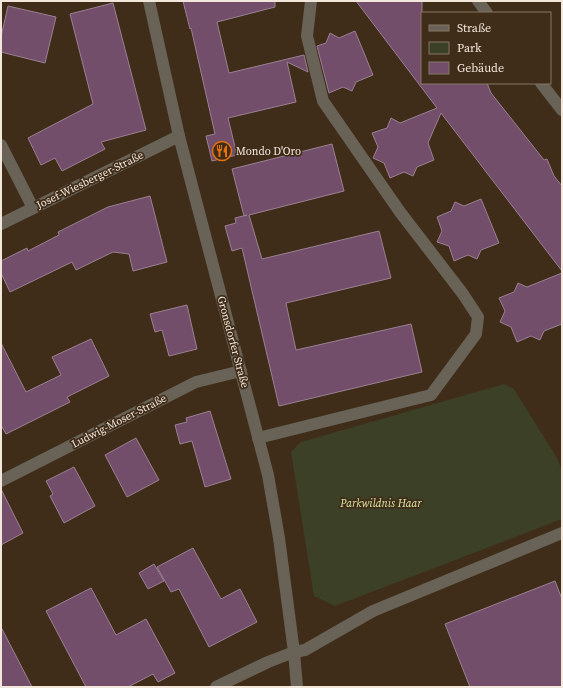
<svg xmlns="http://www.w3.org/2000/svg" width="563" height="688" font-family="'Source Serif 4',serif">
<rect width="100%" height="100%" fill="#3f2d19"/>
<path fill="#3b4027" d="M 504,384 L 514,389 L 557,458 L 562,471 L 562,519 L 335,606 L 314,596 L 291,452 L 301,442 Z"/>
<g fill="#734e6a" stroke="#9a8093">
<path d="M 183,1 L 275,1 L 275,7 L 217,22 L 229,73 L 304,55 L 308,72 L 287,62 L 296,102 L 228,118 L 237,155 L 212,161 L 206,136 L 215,134 L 191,28 L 190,29 Z"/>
<path d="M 356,1 L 422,1 L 422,83 L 487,83 L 491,93 L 544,160 L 547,159 L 554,176 L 562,186 L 562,271 L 441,113 L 428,143 L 434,160 L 417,167 L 413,176 L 404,172 L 390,178 L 384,163 L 373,158 L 378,147 L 372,133 L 387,128 L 391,118 L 400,123 L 437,108 Z"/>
<path d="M 113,3 L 146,130 L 101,142 L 105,149 L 62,171 L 55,158 L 41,165 L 28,138 L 93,104 L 70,14 Z"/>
<path d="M 8,6 L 56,17 L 45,63 L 1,52 L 1,37 Z"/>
<path d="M 355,31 L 373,75 L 356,82 L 352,91 L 343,87 L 329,93 L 317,46 L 326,43 L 330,33 L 339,38 Z"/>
<path d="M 332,144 L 344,191 L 249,215 L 262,259 L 379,231 L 391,278 L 286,303 L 296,350 L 411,324 L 422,372 L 279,406 L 242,248 L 232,251 L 225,226 L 236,223 L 235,218 L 247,215 L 244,216 L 232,169 Z"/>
<path d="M 150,196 L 167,262 L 133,271 L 129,254 L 113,252 L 76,270 L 72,262 L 10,292 L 1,273 L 1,261 L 27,248 L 28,251 L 59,235 L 58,232 L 108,207 Z"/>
<path d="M 481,199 L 499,243 L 481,250 L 477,259 L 468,255 L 454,261 L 449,246 L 437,242 L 442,231 L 437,217 L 451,211 L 455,202 L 464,206 Z"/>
<path d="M 562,273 L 562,324 L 544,331 L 540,340 L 531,336 L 517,342 L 511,327 L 500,322 L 505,311 L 499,298 L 514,292 L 518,283 L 527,287 Z"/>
<path d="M 187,305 L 197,349 L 169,356 L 162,330 L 155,332 L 150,314 Z"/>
<path d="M 91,339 L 109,376 L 67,397 L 70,402 L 6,434 L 1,425 L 1,343 L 26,392 L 61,375 L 52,357 Z"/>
<path d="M 210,411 L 231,479 L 205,487 L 192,441 L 180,444 L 175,425 L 187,422 L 186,418 Z"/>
<path d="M 136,438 L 159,480 L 127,497 L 105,455 Z"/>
<path d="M 74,467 L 95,506 L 64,523 L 50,496 L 53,494 L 46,481 Z"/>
<path d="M 1,489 L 23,533 L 1,545 Z"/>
<path d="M 193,548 L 221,599 L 240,589 L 257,622 L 209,647 L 179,589 L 171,592 L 157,567 Z"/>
<path d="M 154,564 L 164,581 L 148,589 L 139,573 Z"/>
<path d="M 555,581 L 562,599 L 562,687 L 470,687 L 445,624 Z"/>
<path d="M 91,588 L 116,635 L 146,619 L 175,673 L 158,682 L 153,674 L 128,687 L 86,687 L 46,611 Z"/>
<path d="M 1,627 L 32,687 L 1,687 Z"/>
</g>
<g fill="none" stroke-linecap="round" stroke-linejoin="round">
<g stroke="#686257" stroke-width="12">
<path d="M 1,145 L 33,208"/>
<path d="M 258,438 L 431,395 L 476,334 L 478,317 L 463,294 L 400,212 L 323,101 L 307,36 L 311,1"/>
<path d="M 294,652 L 305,650 L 373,611 L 562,533"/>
</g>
<g stroke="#686257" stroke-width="12">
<path d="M 149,1 L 179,136 L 268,475 L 279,538 L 294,652 L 297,687"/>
<path d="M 478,1 L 487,13"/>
<path d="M 541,83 L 562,110"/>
<path d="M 1,224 L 179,136"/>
<path d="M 1,481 L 196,382 L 241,371"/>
<path d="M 216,687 L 268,662 L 294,652"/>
</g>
</g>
<defs>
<g id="restaurant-ring" transform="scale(1)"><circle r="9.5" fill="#3f2d19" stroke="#e8710a" stroke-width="1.5"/><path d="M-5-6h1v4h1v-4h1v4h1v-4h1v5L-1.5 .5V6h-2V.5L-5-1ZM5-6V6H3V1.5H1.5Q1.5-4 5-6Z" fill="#e8710a"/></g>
</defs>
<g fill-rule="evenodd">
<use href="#restaurant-ring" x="222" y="151"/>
</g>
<g text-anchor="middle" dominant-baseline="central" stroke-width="3.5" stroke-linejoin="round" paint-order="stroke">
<g font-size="11" fill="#f3e7db" stroke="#3f2d19" text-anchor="start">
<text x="236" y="151">Mondo D'Oro</text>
</g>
<g font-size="11" fill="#f3e7db" stroke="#3f2d19">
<text transform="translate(90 180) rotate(-26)">Josef-Wiesberger-Straße</text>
<text transform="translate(233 342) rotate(75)">Gronsdorfer Straße</text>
<text transform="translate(119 421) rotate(-27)">Ludwig-Moser-Straße</text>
</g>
<g font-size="11" font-style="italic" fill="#dbe9a2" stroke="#3f2d19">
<text x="381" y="503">Parkwildnis Haar</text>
</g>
</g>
<rect width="563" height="688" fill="none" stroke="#f3e7db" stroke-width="4"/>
<rect x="421" y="12" width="130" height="72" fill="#3f2d19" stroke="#877767"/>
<rect x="429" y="25" width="20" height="6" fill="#686257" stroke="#877767"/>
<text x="457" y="32" font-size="12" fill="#f3e7db">Straße</text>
<rect x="429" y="42" width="20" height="12" fill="#3b4027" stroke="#877767"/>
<text x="457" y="52" font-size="12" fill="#f3e7db">Park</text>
<rect x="429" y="62" width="20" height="12" fill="#734e6a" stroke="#877767"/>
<text x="457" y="72" font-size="12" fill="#f3e7db">Gebäude</text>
</svg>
